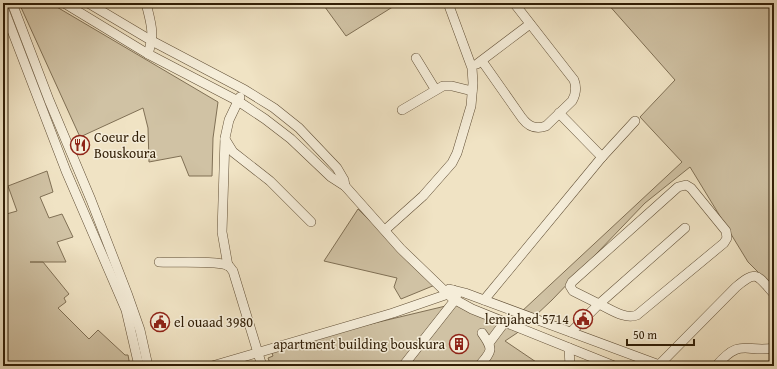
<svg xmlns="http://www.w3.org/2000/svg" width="777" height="369" font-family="'Gentium Book Plus',serif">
<rect width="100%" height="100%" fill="#f0e3c4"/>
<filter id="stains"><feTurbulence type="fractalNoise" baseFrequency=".005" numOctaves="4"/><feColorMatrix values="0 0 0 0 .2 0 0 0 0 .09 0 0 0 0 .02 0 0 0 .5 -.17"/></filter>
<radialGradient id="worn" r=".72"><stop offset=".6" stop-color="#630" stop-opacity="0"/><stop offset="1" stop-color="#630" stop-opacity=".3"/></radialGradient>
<g fill="#d0c2a4" stroke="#807055">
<path d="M 19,3 L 50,3 L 218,102 L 213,138 L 212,176 L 189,176 L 181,156 L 149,162 L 148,128 L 143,108 L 80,137 Z"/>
<path d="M 322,3 L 399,3 L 346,36 Z"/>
<path d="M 607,3 L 774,3 L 774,288 L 748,262 L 690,167 L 645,203 L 552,300 L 517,333 L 505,341 L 542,366 L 271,366 L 268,358 L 273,356 L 270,348 L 454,304 L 506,326 L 682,162 L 640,117 L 675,80 Z"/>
<path d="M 47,171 L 53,192 L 40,197 L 49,218 L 62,214 L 73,237 L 57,242 L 66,262 L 30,262 L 43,262 L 69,294 L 64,298 L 66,302 L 58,308 L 89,339 L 98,330 L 125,355 L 128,355 L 130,366 L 6,366 L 3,358 L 3,215 L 17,211 L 8,186 Z"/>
<path d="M 358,209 L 435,285 L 401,299 L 394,287 L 397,278 L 324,261 Z"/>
</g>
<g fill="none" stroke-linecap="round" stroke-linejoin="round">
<g stroke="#614f36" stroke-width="10">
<g id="minor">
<path d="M 12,3 L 49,100 L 91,200 L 127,293 L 140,330 L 148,366"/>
<path d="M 64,3 L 148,54 L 238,101 L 265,119 L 291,139 L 331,177 L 345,186 L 401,249 L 452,298 L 472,309 L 614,366"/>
<path d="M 88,3 L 152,41 L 245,90 L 274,108 L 299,128 L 337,168 L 344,180 L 345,186"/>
<path d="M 146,3 C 151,24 155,32 148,54"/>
<path d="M 3,7 L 66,171 L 126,310 L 139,366"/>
<path d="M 416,58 L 435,89"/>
<path d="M 482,61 L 522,118 C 528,126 535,130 546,126 L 572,101 C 576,94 577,88 574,80 L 514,3"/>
<path d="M 477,64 L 530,24"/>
<path d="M 402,110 L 443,86 L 452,86 L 472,91"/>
<path d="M 559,113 L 602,157"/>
<path d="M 225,139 L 233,152 L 270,181 L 311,222"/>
<path d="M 385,230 L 423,196 L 452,163 L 457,153 L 471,106 L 473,83 L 472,68 L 448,3"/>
<path d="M 159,262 C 173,263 220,260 229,266 C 231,268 231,269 233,271 L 262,366"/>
<path d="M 228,266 L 222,232 L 225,138 L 229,120 L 240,97"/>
<path d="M 449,289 L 465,293 L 662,366"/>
<path d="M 484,300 L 602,157 L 635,121"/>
<path d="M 571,332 L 599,304 L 573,291 L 570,286 L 572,282 L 678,187 L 686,185 L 691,188 L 726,231 L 727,238 L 724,243 L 637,315 C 625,320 610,309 599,304 L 685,228"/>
<path d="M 489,343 L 504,323"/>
<path d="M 569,348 L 570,366"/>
<path d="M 212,366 L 393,313 L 448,294 L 453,290"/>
<path d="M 403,366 L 455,300 L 457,294"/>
<path d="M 479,366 C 492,351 494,350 482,333"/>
<path d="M 658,366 L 736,287 C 757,269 757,275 774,294"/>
<path d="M 716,366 C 741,337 745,353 774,348"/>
</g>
</g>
<use href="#minor" stroke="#f5edd9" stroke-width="9"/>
</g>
<defs>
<g id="restaurant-ring" transform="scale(1)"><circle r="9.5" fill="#f5edd9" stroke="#8f2418" stroke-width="1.5"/><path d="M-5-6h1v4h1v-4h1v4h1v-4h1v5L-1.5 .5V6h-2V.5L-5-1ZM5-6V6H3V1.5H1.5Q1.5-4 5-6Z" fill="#8f2418"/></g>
<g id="civic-ring" transform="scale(1)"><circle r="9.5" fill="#f5edd9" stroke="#8f2418" stroke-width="1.5"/><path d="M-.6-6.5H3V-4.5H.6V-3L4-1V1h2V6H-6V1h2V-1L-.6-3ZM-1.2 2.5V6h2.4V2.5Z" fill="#8f2418"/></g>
<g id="building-ring" transform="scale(1)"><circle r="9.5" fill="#f5edd9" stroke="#8f2418" stroke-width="1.5"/><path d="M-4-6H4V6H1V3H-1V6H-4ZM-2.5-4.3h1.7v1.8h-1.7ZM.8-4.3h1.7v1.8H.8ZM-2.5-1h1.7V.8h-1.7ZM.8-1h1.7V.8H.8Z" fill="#8f2418"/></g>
</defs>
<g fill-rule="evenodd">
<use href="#restaurant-ring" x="80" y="145"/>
<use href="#civic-ring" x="583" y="319"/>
<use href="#civic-ring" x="160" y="322"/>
<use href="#building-ring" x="459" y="344"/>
</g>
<g text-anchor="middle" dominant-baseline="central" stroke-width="3" stroke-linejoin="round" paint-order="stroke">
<g font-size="14" fill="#311e06" stroke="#f5edd9" text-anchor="start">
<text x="94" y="137">Coeur de<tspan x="94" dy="16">Bouskoura</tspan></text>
<text x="569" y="319" text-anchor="end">lemjahed 5714</text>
<text x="174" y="322">el ouaad 3980</text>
<text x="445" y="344" text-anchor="end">apartment building bouskura</text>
</g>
</g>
<rect width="777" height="369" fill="none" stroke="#f0e3c4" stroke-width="16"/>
<rect x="4" y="4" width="769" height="361" fill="none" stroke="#311e06" stroke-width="2"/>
<rect x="8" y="8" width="761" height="353" fill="none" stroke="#311e06"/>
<path d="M627 339v6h67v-6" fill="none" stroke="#311e06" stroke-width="2"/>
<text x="633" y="339" font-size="12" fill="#311e06" stroke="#f5edd9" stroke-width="3" paint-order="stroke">50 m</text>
<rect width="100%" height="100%" filter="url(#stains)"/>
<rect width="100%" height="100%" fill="url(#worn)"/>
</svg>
